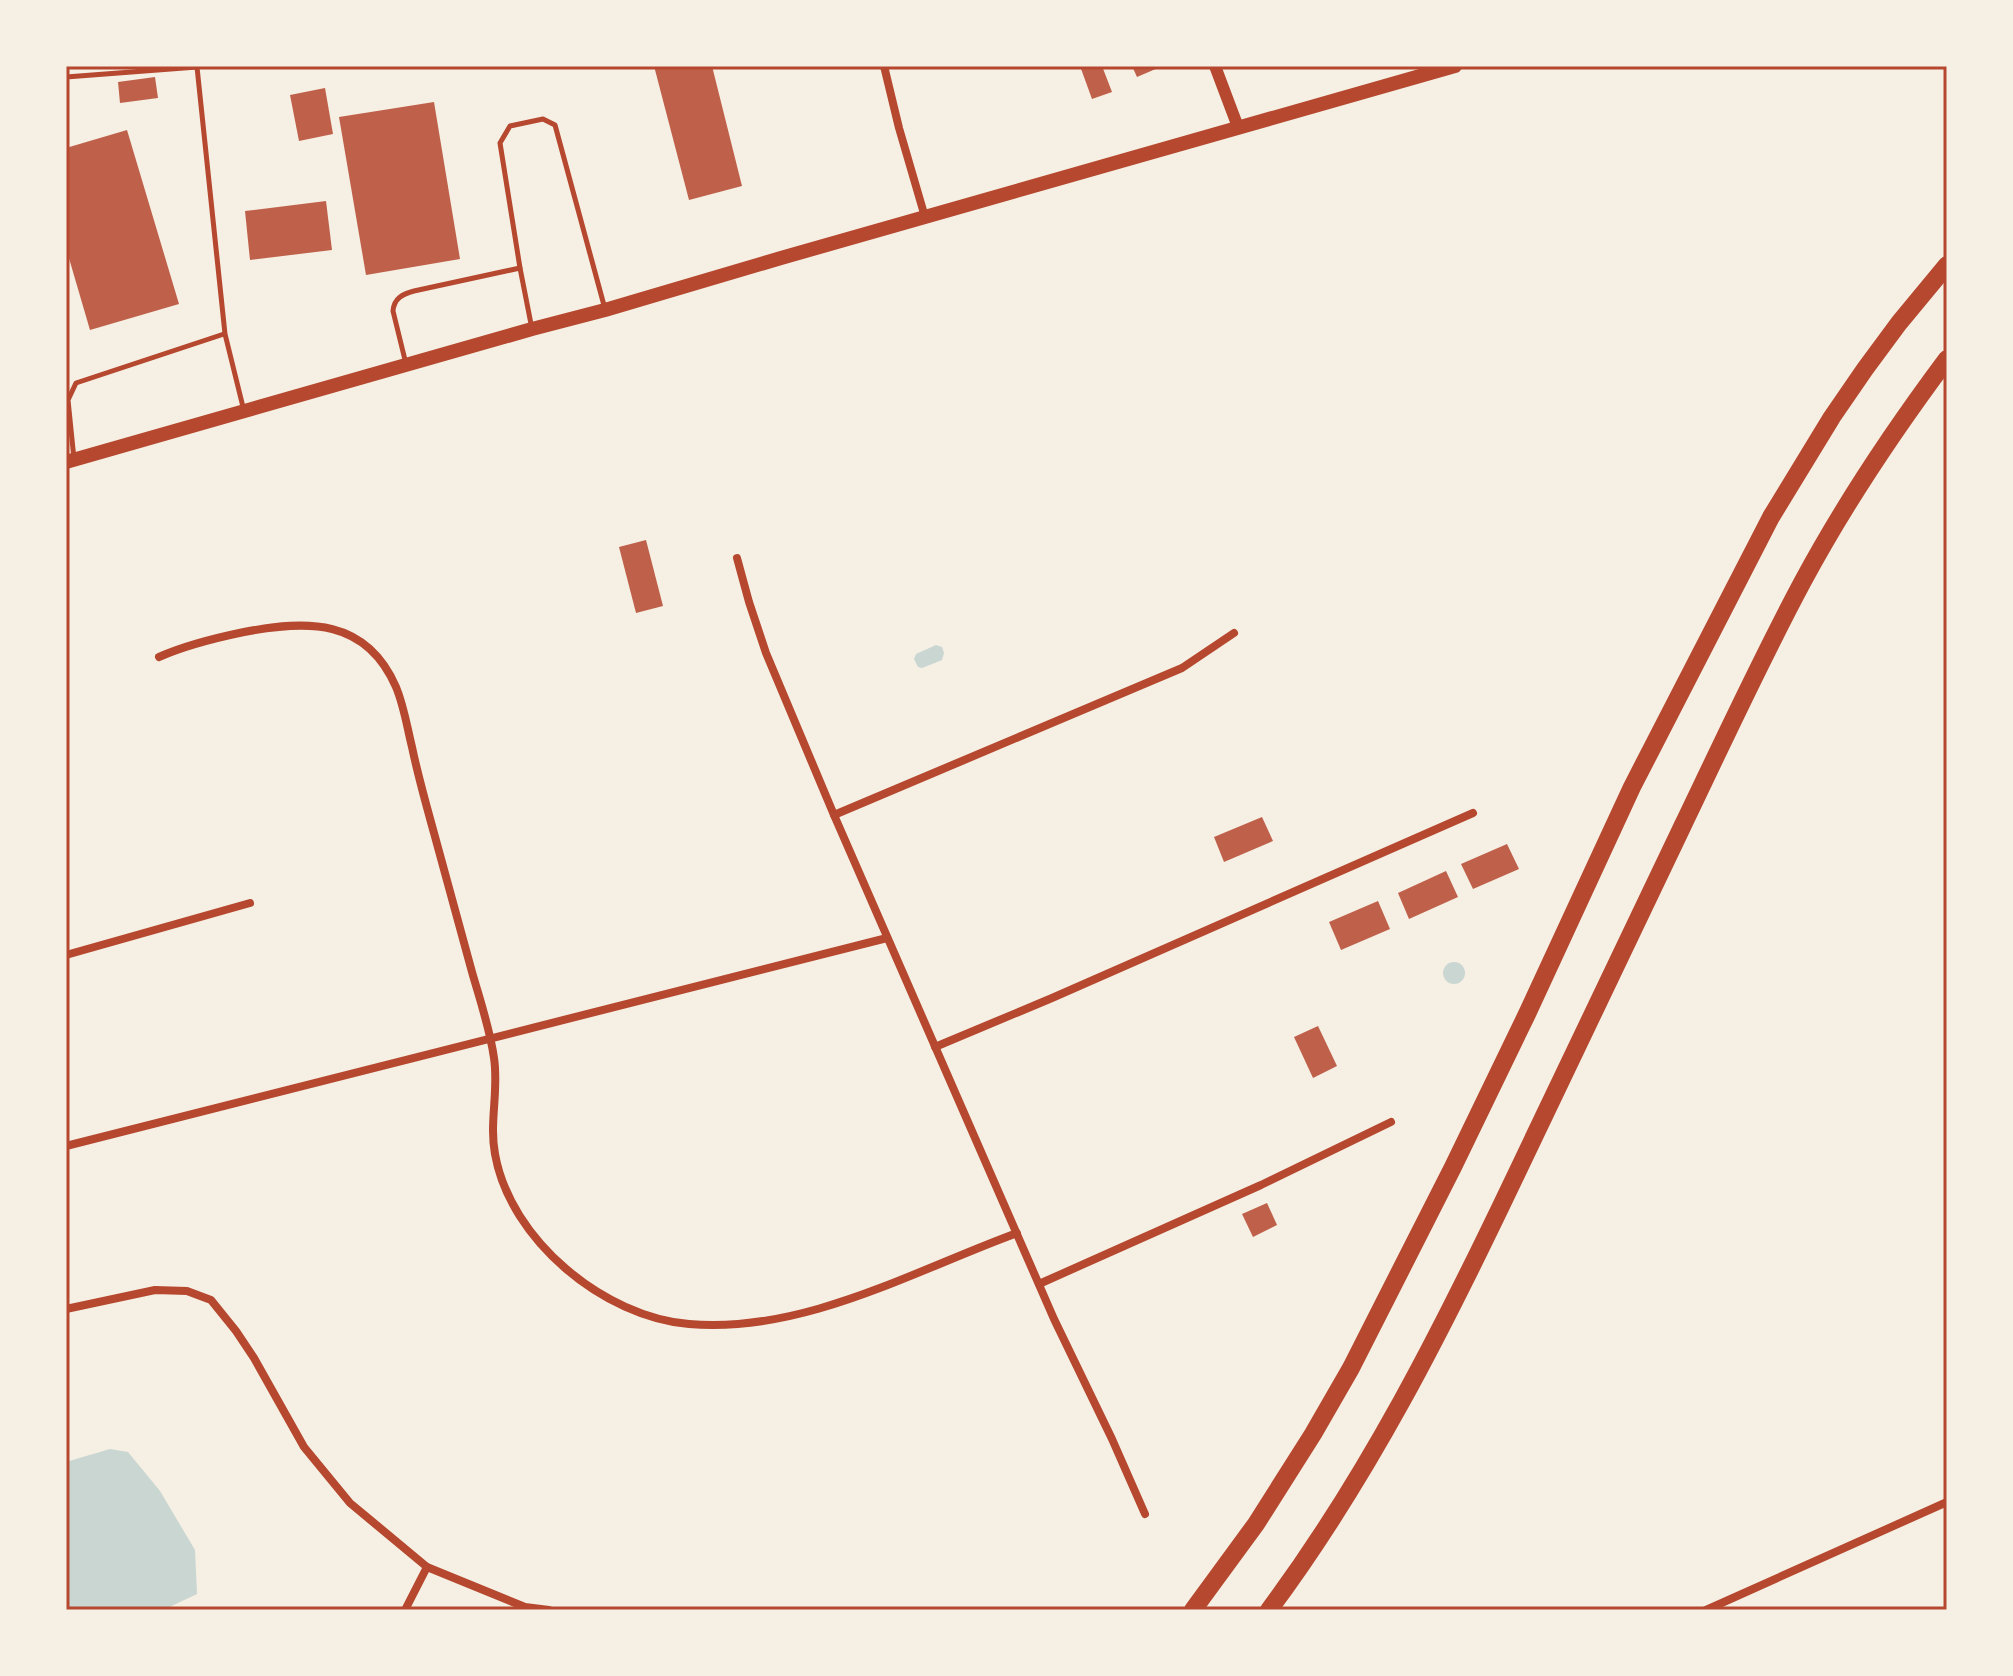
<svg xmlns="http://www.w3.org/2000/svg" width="2013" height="1676" font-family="Commissioner,sans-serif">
<rect width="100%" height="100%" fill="#f6efe4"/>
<g fill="#c9d6d2">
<path d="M 936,645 L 942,647 L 944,653 L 942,660 L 922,668 L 918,667 L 914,659 L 916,654 Z"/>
<circle cx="1454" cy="973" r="11"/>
<path d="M 110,1449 L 128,1452 L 160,1491 L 195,1550 L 197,1594 L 163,1610 L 66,1610 L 66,1462 Z"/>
</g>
<g fill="#bf614a">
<path d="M 654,66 L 712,66 L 742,186 L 689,200 Z"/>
<path d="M 1080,66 L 1102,66 L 1112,92 L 1092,99 Z"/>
<path d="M 1132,66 L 1157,66 L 1158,68 L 1137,77 Z"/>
<path d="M 155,77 L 158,98 L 120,103 L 118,82 Z"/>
<path d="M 325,88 L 333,134 L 299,141 L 290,95 Z"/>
<path d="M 434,102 L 460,259 L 366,275 L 339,117 Z"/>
<path d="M 127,130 L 179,304 L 90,330 L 66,248 L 66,148 Z"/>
<path d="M 326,201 L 332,250 L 250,260 L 245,211 Z"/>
<path d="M 646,540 L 663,606 L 636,613 L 619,547 Z"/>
<path d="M 1262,817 L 1273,841 L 1224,862 L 1214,837 Z"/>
<path d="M 1507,844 L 1519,869 L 1473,889 L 1461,864 Z"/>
<path d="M 1446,871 L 1458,897 L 1409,919 L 1398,893 Z"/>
<path d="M 1378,901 L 1390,929 L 1341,950 L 1329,922 Z"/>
<path d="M 1318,1026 L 1337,1066 L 1313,1078 L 1294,1037 Z"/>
<path d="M 1267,1203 L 1277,1225 L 1253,1237 L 1242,1214 Z"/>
</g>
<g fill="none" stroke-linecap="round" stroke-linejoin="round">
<g stroke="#b5482f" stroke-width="5">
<path d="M 66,77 L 197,67 L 225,334 L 244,411"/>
<path d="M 532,329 L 520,268 L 500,143 L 510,126 L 543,119 L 555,125 L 605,309"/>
<path d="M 406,364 L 393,311 C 394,298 403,294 414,291 L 520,268"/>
<path d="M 74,459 L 68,400 L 76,383 L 224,334"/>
</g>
<g stroke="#b5482f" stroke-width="8">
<path d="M 884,66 L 899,128 L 925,217"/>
<path d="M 737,558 L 749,602 L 766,653 L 834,815 L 1054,1319 L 1112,1439 L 1145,1514"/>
<path d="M 159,657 C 186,645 215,638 244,632 C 307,620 366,618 396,687 C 404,706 407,727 412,747 C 418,776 426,804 434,833 C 447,879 459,926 472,972 C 480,1000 490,1029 494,1058 C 499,1090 489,1122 495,1154 C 510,1240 604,1317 689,1324 C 803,1334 913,1271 1017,1233"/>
<path d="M 834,815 L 1182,668 L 1234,633"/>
<path d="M 66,955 L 250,903"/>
<path d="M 935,1047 L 1052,998 L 1473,813"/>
<path d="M 66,1146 L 887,938"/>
<path d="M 1039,1284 L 1261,1185 L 1391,1122"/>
<path d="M 66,1309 L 155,1290 L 187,1291 L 211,1300 L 236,1331 L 254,1358 L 304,1447 L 350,1503 L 427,1567 L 525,1607 L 549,1610"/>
<path d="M 405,1610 L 427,1567"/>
<path d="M 1706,1610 L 1947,1502"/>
</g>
<path stroke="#b5482f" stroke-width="12" d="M 1215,66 L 1238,127"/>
<path stroke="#b5482f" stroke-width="14" d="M 66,462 L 532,329 L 605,310 L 781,258 L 1455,66"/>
<g stroke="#b5482f" stroke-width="18">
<path d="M 1193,1610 L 1256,1524 L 1313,1434 L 1351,1368 L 1453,1167 L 1527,1014 L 1632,787 L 1771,517 L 1832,417 L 1865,369 L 1899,323 L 1947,265"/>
<path d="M 1269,1610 C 1368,1477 1442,1330 1513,1181 C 1570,1063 1626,944 1683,825 C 1722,744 1760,661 1803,581 C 1845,503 1894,430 1947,359"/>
</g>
</g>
<rect width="2013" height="1676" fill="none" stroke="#f6efe4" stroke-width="136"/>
<rect x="68" y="68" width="1877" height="1540" fill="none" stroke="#b5482f" stroke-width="3"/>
</svg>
